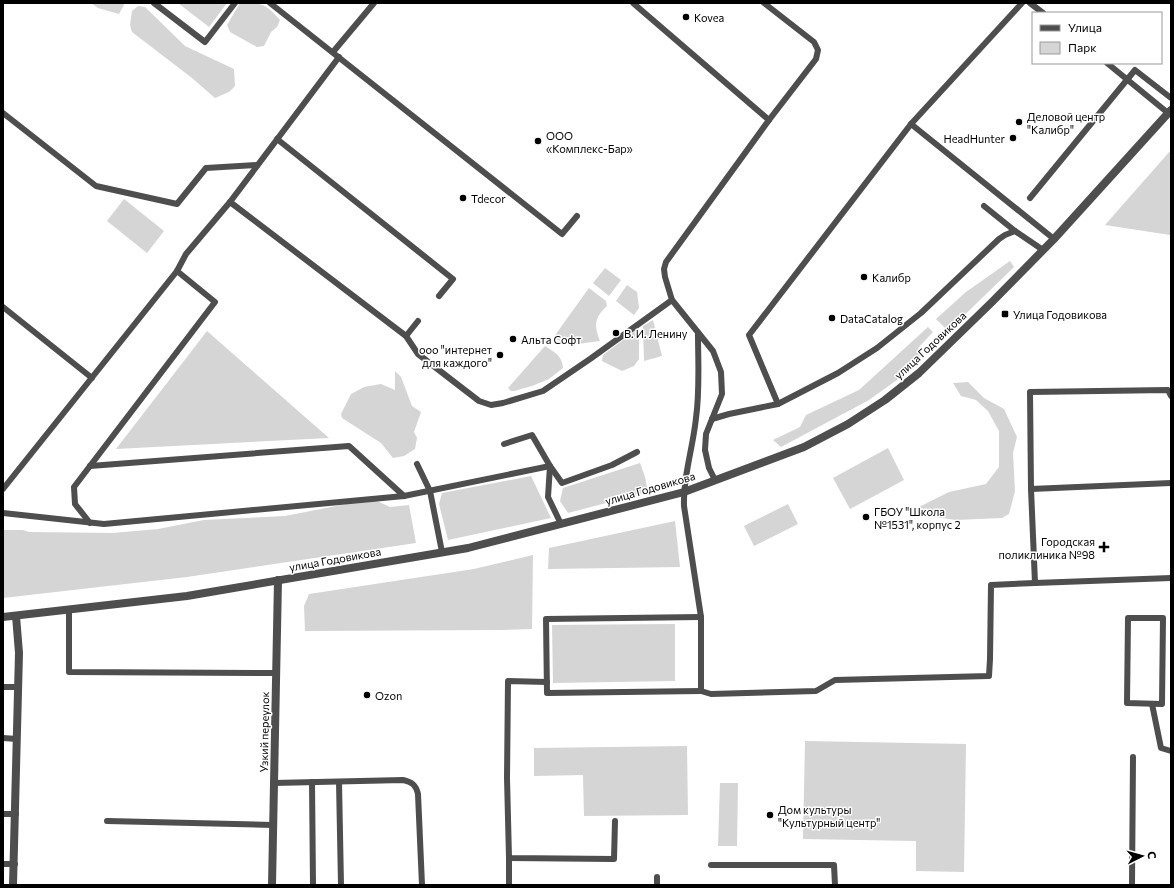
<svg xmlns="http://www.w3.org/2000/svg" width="1174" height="888" font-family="Commissioner,sans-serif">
<rect width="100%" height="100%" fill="#fff"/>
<g fill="#d5d5d5">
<path d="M 91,3 L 125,3 L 119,14 L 98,8 Z"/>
<path d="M 178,3 L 227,3 L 209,27 Z"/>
<path d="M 240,3 C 262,3 265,3 280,20 L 277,27 L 271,32 L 264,46 L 257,47 L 230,32 L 227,25 Z"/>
<path d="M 138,6 L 145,7 L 185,46 L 234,69 L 235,86 L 229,92 L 215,98 L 192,78 L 132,32 L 130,25 L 132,11 Z"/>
<path d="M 1171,150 L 1170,235 L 1105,225 Z"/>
<path d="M 124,199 L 164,231 L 147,253 L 107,221 Z"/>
<path d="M 1010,261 L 1014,267 L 948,331 L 936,319 L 966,292 Z"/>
<path d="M 605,268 L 621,280 L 609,296 L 593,283 Z"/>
<path d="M 627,285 L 637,292 L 639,308 L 634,315 L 616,301 Z"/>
<path d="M 589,288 L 606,301 L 607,306 C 594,318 594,325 600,341 L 570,345 L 553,338 Z"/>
<path d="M 653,320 L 662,356 L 644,361 L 643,326 Z"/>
<path d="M 928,327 L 933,332 L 918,348 L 924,354 L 901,377 L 869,400 L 781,447 L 773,440 L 800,427 L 806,415 L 859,390 Z"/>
<path d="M 207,331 L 329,438 L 116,449 Z"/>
<path d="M 635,331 L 639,332 L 639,359 L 634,366 L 622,371 L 602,361 L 603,355 Z"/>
<path d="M 545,346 C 554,352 562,355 563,368 L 549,379 L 532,386 L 514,391 L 511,391 L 508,388 Z"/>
<path d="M 395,371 L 401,377 L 412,406 L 421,412 L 414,432 L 417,438 L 415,449 L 404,456 L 393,458 L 381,443 L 342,418 L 341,414 L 351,394 L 364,387 L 381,384 L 395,390 Z"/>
<path d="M 968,382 L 984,398 L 1004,409 L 1017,437 L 1013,453 L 1015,491 L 1009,514 L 1002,518 L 956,520 L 920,515 L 915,509 L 949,492 L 986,484 L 999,467 L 999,431 L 988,411 L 976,400 L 961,396 L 953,383 Z"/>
<path d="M 888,448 L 904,480 L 850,509 L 833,478 Z"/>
<path d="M 640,463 L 645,477 L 648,492 L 568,513 L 560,501 L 563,488 Z"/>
<path d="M 531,476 L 551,518 L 448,540 L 439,504 L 442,493 Z"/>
<path d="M 367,500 L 375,500 L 390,507 L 409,505 L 416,543 L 187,577 L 3,598 L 3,530 L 23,530 L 29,532 L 113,533 L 158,529 L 204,520 L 285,516 Z"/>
<path d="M 788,504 L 798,524 L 754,546 L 744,526 Z"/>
<path d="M 675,521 L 680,567 L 548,569 L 549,548 Z"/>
<path d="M 533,555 L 532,629 L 500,630 L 305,631 L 304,606 L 309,594 L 474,569 Z"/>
<path d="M 675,624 L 675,681 L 553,683 L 552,625 Z"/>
<path d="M 805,741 L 966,744 L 964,872 L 916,871 L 916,841 L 803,839 Z"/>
<path d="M 687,746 L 688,815 L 584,816 L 583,775 L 534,776 L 534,748 Z"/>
<path d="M 720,783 L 738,783 L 737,846 L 718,846 Z"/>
</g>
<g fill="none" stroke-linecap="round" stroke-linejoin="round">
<g stroke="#4e4e4e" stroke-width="6">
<path d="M 154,3 L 205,42 L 235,3"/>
<path d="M 270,3 L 562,234 L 577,216"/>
<path d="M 633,3 L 769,120"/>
<path d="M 1030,3 L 1043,13"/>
<path d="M 333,52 L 374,3"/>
<path d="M 339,57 L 230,202 L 406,336 L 418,354 L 479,401 L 491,405 L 503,403 L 543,391 L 590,359 L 672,300"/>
<path d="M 1107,63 L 1168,113"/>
<path d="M 3,113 L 96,186 L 177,204 L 206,168 L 257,165"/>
<path d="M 911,124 L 1054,239"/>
<path d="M 277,139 L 453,279 L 439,296"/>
<path d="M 1030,198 L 1135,70 L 1171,98"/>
<path d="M 984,206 L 1015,231 L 1043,250"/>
<path d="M 3,307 L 92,378"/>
<path d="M 698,333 C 698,361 700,390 696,418 C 693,448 683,476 684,506 L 701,617 L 701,691 L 711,694 L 816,691 L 835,680 L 989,676 L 990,659 L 991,585 L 1035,583"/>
<path d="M 406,336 L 418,321"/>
<path d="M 1171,396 L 1168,390 L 1030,392 L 1031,489 L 1171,483"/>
<path d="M 778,404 L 749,335 L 911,124 L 1022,3"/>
<path d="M 712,419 L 729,414 L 778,404 L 838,373 L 877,348 L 921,313 L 999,239 L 1005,235 L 1015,231"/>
<path d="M 504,444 L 532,435 L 550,466 L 548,497 L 561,524"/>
<path d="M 417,464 L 430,491 L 442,552"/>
<path d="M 90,466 L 349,446 L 404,496"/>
<path d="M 715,480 L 709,468 L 705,450 L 706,434 L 722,394 L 721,372 L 713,351 L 672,300 L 665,277 L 664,269 L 666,262 L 769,120 L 816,59 L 818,50 L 814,42 L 764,3"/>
<path d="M 3,489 L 177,271 L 186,254 L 230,202"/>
<path d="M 1031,489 L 1035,583 L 1171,578"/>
<path d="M 3,513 L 104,524 L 404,496 L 550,466 L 562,483 L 612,465 L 637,452"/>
<path d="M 90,523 L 75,504 L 74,487 L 215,302 L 177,271"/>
<path d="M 69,610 L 69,672 L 277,673"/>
<path d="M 1128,618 L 1163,618 L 1162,704 L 1127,703 Z"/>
<path d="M 547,682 L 508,681 L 507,778 L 509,858 L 614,859 L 615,821"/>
<path d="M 3,687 L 19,687"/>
<path d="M 701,691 L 547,693 L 546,619 L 701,617"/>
<path d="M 1152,704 L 1161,748 L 1171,751"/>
<path d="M 3,738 L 17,739"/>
<path d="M 312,782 L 313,885"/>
<path d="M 339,782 L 341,885"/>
<path d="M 274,783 L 403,780 C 412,782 416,785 418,794 L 422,885"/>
<path d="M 3,814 L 16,814"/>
<path d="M 107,821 L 273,825"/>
<path d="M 509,858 L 509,885"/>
<path d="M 3,864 L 15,864"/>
<path d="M 711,865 L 834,865 L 835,885"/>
<path d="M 657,877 L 657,885"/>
<path d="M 1132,885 L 1133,757"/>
</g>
<path stroke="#4e4e4e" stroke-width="8" d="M 272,885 L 278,580"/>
<g stroke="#4e4e4e" stroke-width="8">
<path d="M 3,617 L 187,596 L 468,548 L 684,492 L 804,447 L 848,424 L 885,400 L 919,373 L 992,302 L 1054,239 L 1171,110"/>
<path d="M 13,885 L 19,653 L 16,616"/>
</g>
</g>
<g fill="#000" stroke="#fff" stroke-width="1.5">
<circle cx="686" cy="17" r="4"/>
<circle cx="1019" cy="122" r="4"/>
<circle cx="1013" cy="138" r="4"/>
<circle cx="538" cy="141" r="4"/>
<circle cx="463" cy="198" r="4"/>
<circle cx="864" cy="277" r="4"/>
<rect x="1001" y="310" width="8" height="8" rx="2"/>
<circle cx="832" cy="318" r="4"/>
<circle cx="616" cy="333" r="4"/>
<circle cx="513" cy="339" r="4"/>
<circle cx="500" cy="355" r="4"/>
<circle cx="866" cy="517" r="4"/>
<path d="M1102 541h4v4h4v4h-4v4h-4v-4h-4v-4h4z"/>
<circle cx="367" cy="695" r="4"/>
<circle cx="770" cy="815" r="4"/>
</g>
<g text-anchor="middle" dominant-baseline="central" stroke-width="3" stroke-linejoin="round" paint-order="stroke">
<g font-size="11" fill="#000" stroke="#fff" text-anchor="start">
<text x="694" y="17">Kovea</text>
<text x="1027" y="116">Деловой центр<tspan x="1027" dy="13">"Калибр"</tspan></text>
<text x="546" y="135">ООО<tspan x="546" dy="13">«Комплекс-Бар»</tspan></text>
<text x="1005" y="138" text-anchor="end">HeadHunter</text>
<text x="471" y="198">Tdecor</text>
<text x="872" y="277">Калибр</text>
<text x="1013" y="314">Улица Годовикова</text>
<text x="840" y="318">DataCatalog</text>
<text x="624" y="333">В. И. Ленину</text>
<text x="521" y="339">Альта Софт</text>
<text x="492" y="349" text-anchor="end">ооо "интернет<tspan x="492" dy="13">для каждого"</tspan></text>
<text x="874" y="511">ГБОУ "Школа<tspan x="874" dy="13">№1531", корпус 2</tspan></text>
<text x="1095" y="541" text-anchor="end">Городская<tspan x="1095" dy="13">поликлиника №98</tspan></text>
<text x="375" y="695">Ozon</text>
<text x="778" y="809">Дом культуры<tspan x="778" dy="13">"Культурный центр"</tspan></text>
</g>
<g font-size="11" fill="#000" stroke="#fff">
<text transform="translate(930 345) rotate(-43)">улица Годовикова</text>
<text transform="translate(650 488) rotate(-16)">улица Годовикова</text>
<text transform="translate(335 559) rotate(-10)">улица Годовикова</text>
<text transform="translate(264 732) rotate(-89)">Узкий переулок</text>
</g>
</g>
<rect width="1174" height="888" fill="none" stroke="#000000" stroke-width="8"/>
<rect x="1032" y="12" width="130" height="52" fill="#ffffff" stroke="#999999"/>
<rect x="1040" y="25" width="20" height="6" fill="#4e4e4e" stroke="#999999"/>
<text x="1068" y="32" font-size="12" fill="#000000">Улица</text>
<rect x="1040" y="42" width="20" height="12" fill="#d5d5d5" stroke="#999999"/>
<text x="1068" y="52" font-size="12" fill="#000000">Парк</text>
<g transform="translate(1142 856) rotate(84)" stroke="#ffffff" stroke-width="3" paint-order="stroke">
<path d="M0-3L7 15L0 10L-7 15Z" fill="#000000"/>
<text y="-6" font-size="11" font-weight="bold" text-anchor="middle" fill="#000000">С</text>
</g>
</svg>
